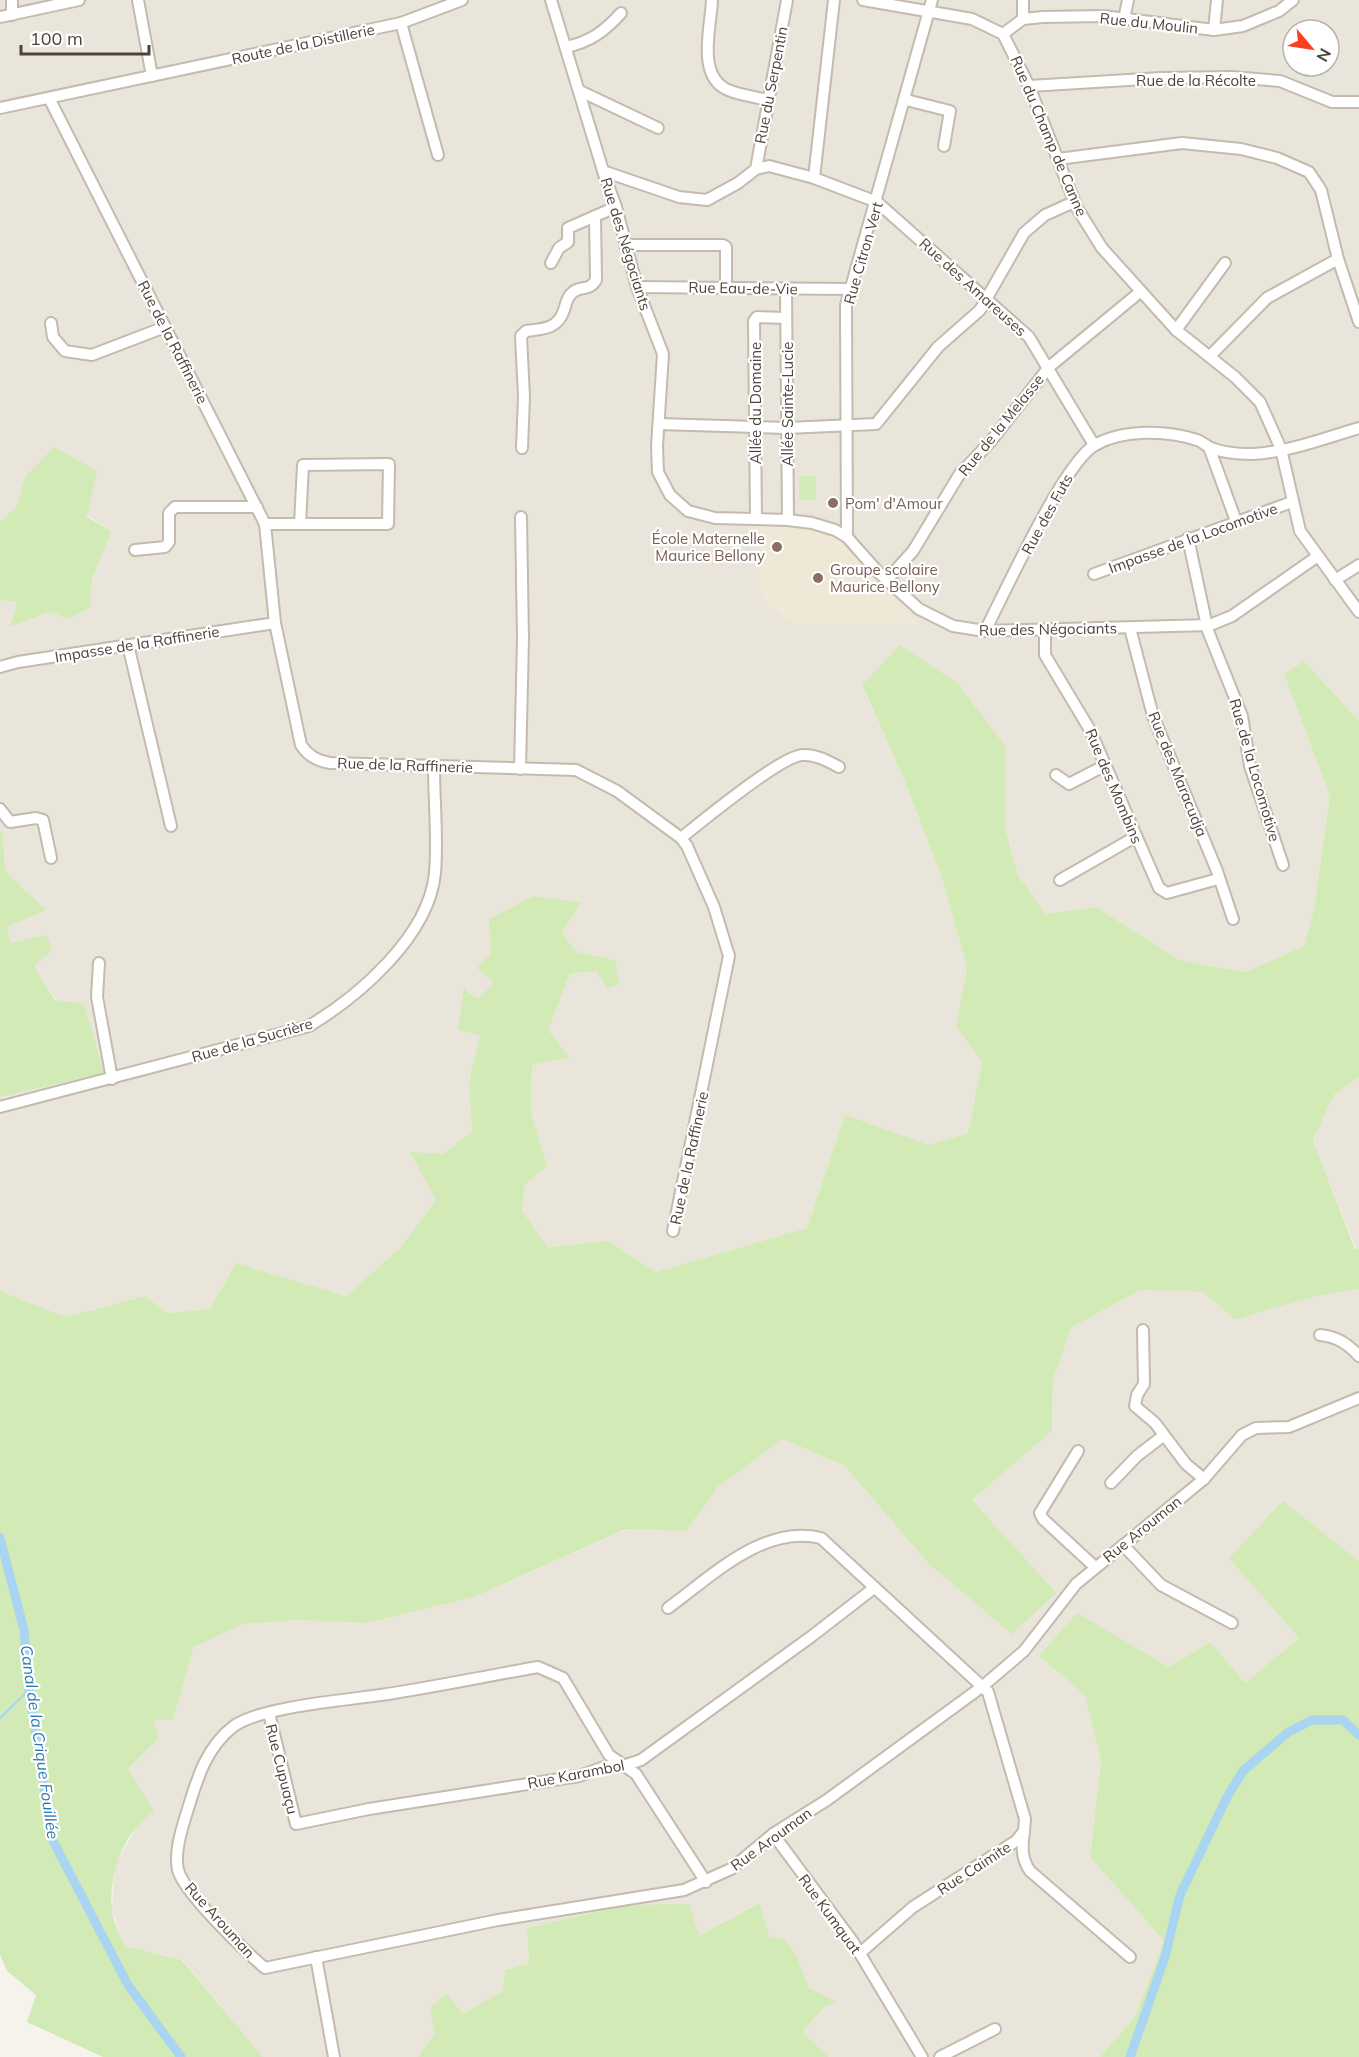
<svg xmlns="http://www.w3.org/2000/svg" width="1359" height="2057" font-family="Mulish,sans-serif">
<rect width="100%" height="100%" fill="#f6f3ec"/>
<g fill="#eae5da" fill-rule="evenodd">
<path d="M 0,0 L 1359,0 L 1359,721 L 1304,661 L 1284,674 L 1330,796 L 1314,909 L 1304,946 L 1247,972 L 1179,960 L 1096,907 L 1046,914 L 1018,875 L 1006,830 L 1005,746 L 862,686 L 903,777 L 941,875 L 967,967 L 956,1027 L 982,1062 L 968,1133 L 929,1145 L 845,1116 L 807,1228 L 656,1272 L 608,1241 L 548,1247 L 522,1211 L 525,1185 L 547,1166 L 531,1113 L 532,1064 L 570,973 L 597,972 L 615,960 L 577,952 L 562,933 L 580,904 L 478,999 L 465,988 L 480,1035 L 469,1081 L 472,1131 L 443,1154 L 436,1200 L 399,1249 L 346,1296 L 236,1263 L 210,1309 L 168,1313 L 145,1296 L 66,1317 L 0,1291 L 0,1097 L 103,1072 L 34,966 L 11,943 L 7,927 L 46,910 L 5,871 L 3,835 L 0,831 L 0,599 L 17,603 L 11,627 L 50,612 L 69,619 L 89,607 L 92,578 L 112,531 L 25,477 L 17,505 L 0,522 ZM 1293,30 L 1329,30 L 1329,66 L 1293,66 Z"/>
<path d="M 1359,1077 L 1359,1249 L 1356,1249 L 1313,1140 L 1334,1095 Z"/>
<path d="M 1359,1289 L 1359,1561 L 1283,1501 L 1299,1638 L 1244,1684 L 1210,1642 L 1169,1667 L 1077,1614 L 1039,1656 L 1085,1694 L 1101,1761 L 1090,1857 L 1164,1941 L 1136,2015 L 1100,2057 L 829,2057 L 802,2032 L 824,2007 L 837,2002 L 809,1988 L 797,1956 L 770,1937 L 758,1903 L 699,1936 L 627,1905 L 527,1928 L 529,1963 L 505,1970 L 503,1991 L 435,2034 L 418,2057 L 263,2057 L 183,1960 L 125,1946 L 112,1911 L 114,1866 L 141,1820 L 128,1769 L 159,1738 L 154,1720 L 173,1720 L 194,1647 L 243,1624 L 297,1620 L 367,1623 L 474,1597 L 627,1529 L 686,1531 L 718,1487 L 783,1439 L 845,1466 L 927,1562 L 1055,1593 L 972,1500 L 1052,1431 L 1053,1380 L 1071,1328 L 1140,1290 L 1203,1292 L 1235,1320 L 1278,1306 L 1335,1292 Z"/>
</g>
<path fill="#efe8d6" d="M 760,525 L 812,528 L 837,538 L 919,624 L 790,623 L 761,596 Z"/>
<g fill="#d2eab5">
<path d="M 54,447 L 97,471 L 87,517 L 112,531 L 92,578 L 90,607 L 69,619 L 50,612 L 10,627 L 17,603 L 0,599 L 0,522 L 17,505 L 25,477 Z"/>
<rect x="799" y="476" width="17" height="24"/>
<path d="M 900,645 L 957,683 L 1005,746 L 1006,831 L 1018,875 L 1046,914 L 1096,907 L 1179,960 L 1246,972 L 1304,946 L 1314,909 L 1330,796 L 1284,674 L 1304,661 L 1359,721 L 1359,1077 L 1334,1095 L 1313,1140 L 1355,1249 L 1359,1249 L 1359,1289 C 1317,1294 1276,1307 1235,1320 L 1203,1292 L 1140,1290 L 1071,1328 L 1053,1380 L 1052,1431 L 972,1500 L 1056,1593 L 1012,1634 L 927,1562 L 845,1466 L 783,1439 L 718,1487 L 686,1531 L 626,1529 L 474,1597 L 367,1623 L 297,1620 L 243,1624 L 194,1647 L 173,1720 L 154,1720 L 159,1738 L 128,1769 L 154,1811 C 124,1832 108,1873 112,1910 C 113,1922 121,1935 125,1946 L 182,1960 L 263,2057 L 103,2057 L 27,2022 L 36,1995 L 7,1971 L 0,1955 L 0,1291 L 66,1317 L 145,1296 L 168,1313 L 210,1309 L 236,1263 L 346,1296 L 399,1249 L 436,1200 L 410,1152 L 443,1154 L 472,1131 L 469,1081 L 480,1035 L 458,1030 L 464,988 L 478,999 L 494,983 L 477,968 L 491,953 L 489,919 L 534,896 L 581,903 L 562,933 L 577,952 L 615,960 L 620,984 L 607,988 L 597,972 L 570,973 L 548,1030 L 569,1057 L 532,1065 L 531,1113 L 547,1166 L 525,1185 L 522,1211 L 548,1247 L 608,1241 L 656,1272 L 807,1228 L 845,1115 L 929,1145 L 968,1133 L 982,1062 L 956,1027 L 967,967 L 941,875 L 903,777 L 862,685 Z"/>
<path d="M 0,831 L 3,835 L 5,871 L 46,910 L 7,927 L 11,943 L 47,935 L 52,950 L 34,966 L 55,1000 L 84,1004 L 104,1073 L 0,1097 Z"/>
<path d="M 1283,1501 L 1359,1561 L 1359,2057 L 1100,2057 L 1136,2015 L 1164,1941 L 1090,1857 L 1101,1761 L 1085,1695 L 1039,1656 L 1077,1613 L 1169,1667 L 1210,1642 L 1245,1683 L 1299,1638 L 1229,1558 Z"/>
<path d="M 759,1903 L 770,1937 L 785,1939 L 797,1956 L 809,1988 L 837,2002 L 824,2007 L 802,2032 L 829,2057 L 418,2057 L 435,2034 L 430,2007 L 447,1994 L 463,2014 L 503,1991 L 505,1970 L 529,1963 L 527,1928 L 627,1905 L 689,1904 L 699,1936 Z"/>
</g>
<g fill="none" stroke-linecap="round" stroke-linejoin="round">
<path stroke="#a9d4f2" stroke-width="2" d="M 0,1718 L 29,1690"/>
<g stroke="#a9d4f2" stroke-width="9">
<path d="M 0,1538 L 24,1630 L 29,1690 L 52,1839 L 128,1985 L 181,2057"/>
<path d="M 1130,2057 L 1165,1957 L 1180,1895 L 1227,1797 L 1243,1771 L 1287,1733 L 1312,1720 L 1343,1720 L 1359,1735"/>
</g>
<g stroke="#c2bbae" stroke-width="14">
<g id="minor">
<path d="M 12,0 L 12,15"/>
<path d="M 138,0 L 152,76"/>
<path d="M 551,0 L 604,174 L 616,207 L 637,287 L 663,354 L 657,446 L 658,472 L 670,495 L 688,511 L 715,518 L 788,520 L 812,523 L 835,530 L 847,537 L 878,572 L 919,609 L 953,626 L 985,631 L 1210,625 L 1232,616 L 1318,556"/>
<path d="M 712,0 C 711,27 696,76 728,90 C 740,95 755,97 768,100"/>
<path d="M 863,0 L 972,19 L 1003,34 L 1029,86 L 1077,208 L 1102,248 L 1176,330 L 1235,377 L 1260,402 L 1281,449 L 1300,531 L 1359,612"/>
<path d="M 1023,0 L 1023,19"/>
<path d="M 0,17 L 79,0"/>
<path d="M 1124,19 L 1128,0"/>
<path d="M 401,23 L 438,155"/>
<path d="M 1214,30 L 1217,0"/>
<path d="M 1003,34 L 1023,19 L 1043,17 L 1103,16 L 1214,30 L 1243,26 L 1279,11 L 1293,0"/>
<path d="M 566,47 C 590,42 605,31 621,13"/>
<path d="M 1029,86 L 1161,78 L 1232,77 L 1280,81 L 1332,102 L 1359,102"/>
<path d="M 580,91 L 658,128"/>
<path d="M 49,98 L 265,524 L 275,623 L 301,745 C 308,756 317,761 330,763 L 576,770 L 617,791 L 681,838 L 687,846 L 714,907 L 729,956 L 673,1231"/>
<path d="M 906,100 L 950,111 L 944,146"/>
<path d="M 0,108 L 401,23 L 462,0"/>
<path d="M 1058,159 L 1182,143 L 1241,149 L 1277,158 L 1309,172 L 1321,190 L 1338,259 L 1359,322"/>
<path d="M 756,169 L 787,0"/>
<path d="M 603,171 L 679,197 L 707,200 L 738,183 L 756,169 L 769,166 L 814,178 L 877,202 L 1029,337 L 1094,445"/>
<path d="M 814,178 L 834,0"/>
<path d="M 625,245 L 723,245 L 726,247 L 726,288"/>
<path d="M 551,263 L 559,248 L 568,242 L 568,228 L 616,207"/>
<path d="M 637,287 L 850,289"/>
<path d="M 786,289 L 788,520"/>
<path d="M 51,323 L 53,337 L 65,351 L 92,355 L 165,327"/>
<path d="M 1176,330 L 1225,263"/>
<path d="M 1210,356 L 1267,298 L 1338,259"/>
<path d="M 659,424 L 787,428 L 876,424 L 938,347 L 980,310 L 1024,233 L 1045,215 L 1074,202"/>
<path d="M 1209,447 L 1236,521"/>
<path d="M 522,448 L 524,397 L 521,336 L 526,331 C 543,329 558,329 564,310 C 566,304 567,297 572,293 C 580,285 589,292 596,280 L 595,216"/>
<path d="M 756,519 L 754,321 L 757,317 L 786,318"/>
<path d="M 265,524 L 388,524 L 389,464 L 303,465 L 300,524"/>
<path d="M 847,537 L 846,305 L 932,0"/>
<path d="M 1188,538 L 1208,631 L 1242,716 L 1250,766 L 1283,865"/>
<path d="M 135,550 L 165,547 L 169,542 L 169,513 L 175,507 L 257,507"/>
<path d="M 1094,574 L 1292,502"/>
<path d="M 887,580 L 913,551 L 959,475 L 991,441 L 1049,367 L 1140,292"/>
<path d="M 1335,580 L 1359,565"/>
<path d="M 1130,628 L 1153,716 L 1217,871 L 1233,919"/>
<path d="M 1045,630 L 1045,655 L 1090,730 L 1159,888 L 1167,893 L 1218,879"/>
<path d="M 985,631 C 1004,594 1064,462 1095,445 C 1123,429 1167,430 1197,440 C 1201,441 1205,445 1209,447 C 1222,453 1239,454 1253,454 C 1289,452 1325,438 1359,428"/>
<path d="M 128,645 L 171,826"/>
<path d="M 0,667 L 18,662 L 275,623"/>
<path d="M 520,769 L 523,639 L 521,517"/>
<path d="M 1056,775 L 1069,784 L 1104,766"/>
<path d="M 0,809 L 10,822 L 36,818 L 43,820 L 51,858"/>
<path d="M 681,838 C 701,822 782,755 803,755 C 815,754 828,761 839,767"/>
<path d="M 1060,880 L 1135,837"/>
<path d="M 99,963 L 97,997 L 112,1079"/>
<path d="M 0,1107 L 309,1026 C 359,996 429,936 435,873 C 438,838 434,802 434,767"/>
<path d="M 1143,1330 L 1144,1384 L 1137,1395 L 1135,1406 L 1155,1423 L 1186,1464 L 1204,1479"/>
<path d="M 1320,1335 C 1337,1337 1347,1343 1359,1356"/>
<path d="M 1078,1451 L 1040,1513 L 1043,1519 L 1095,1567"/>
<path d="M 1111,1483 L 1137,1456 L 1163,1436"/>
<path d="M 1123,1545 L 1161,1585 L 1232,1623"/>
<path d="M 668,1608 C 711,1577 763,1524 821,1538 L 988,1692 L 1025,1819 L 1024,1831 L 1016,1841 L 913,1907 L 860,1953"/>
<path d="M 269,1713 L 296,1824 L 369,1809 L 579,1776 L 607,1766 L 626,1765 L 641,1760 L 812,1636 L 874,1588"/>
<path d="M 1024,1831 C 1022,1847 1021,1858 1030,1871 L 1130,1957"/>
<path d="M 773,1834 L 853,1942 L 922,2057"/>
<path d="M 706,1882 L 636,1774 L 609,1755 L 563,1678 L 538,1667 C 486,1676 434,1687 381,1695 C 347,1700 260,1707 234,1726 C 206,1747 197,1779 187,1812 C 182,1828 174,1852 178,1870 C 184,1893 246,1952 265,1968 L 498,1920 L 684,1890 L 731,1869 L 773,1834 L 827,1800 L 983,1686 L 1024,1651 L 1076,1584 L 1204,1479 L 1242,1435 L 1256,1428 L 1289,1427 L 1359,1398"/>
<path d="M 316,1957 L 334,2057"/>
<path d="M 940,2057 L 995,2029"/>
</g>
</g>
<use href="#minor" stroke="#fff" stroke-width="10"/>
</g>
<g fill="#8d6e63" stroke="#fff" stroke-width="2">
<circle cx="833" cy="503" r="6"/>
<circle cx="777" cy="547" r="6"/>
<circle cx="818" cy="578" r="6"/>
</g>
<g text-anchor="middle" dominant-baseline="central" stroke-width="4.5" stroke-linejoin="round" paint-order="stroke">
<g font-size="15" fill="#4b4439" stroke="#fff">
<text transform="translate(1149 23) rotate(6)">Rue du Moulin</text>
<text transform="translate(303 44) rotate(-12)">Route de la Distillerie</text>
<text x="1196" y="80">Rue de la Récolte</text>
<text transform="translate(771 85) rotate(-79)">Rue du Serpentin</text>
<text transform="translate(1049 136) rotate(67)">Rue du Champ de Canne</text>
<text transform="translate(626 244) rotate(73)">Rue des Négociants</text>
<text transform="translate(863 253) rotate(-74)">Rue Citron Vert</text>
<text transform="translate(973 287) rotate(42)">Rue des Amareuses</text>
<text transform="translate(743 288) rotate(1)">Rue Eau-de-Vie</text>
<text transform="translate(173 342) rotate(63)">Rue de la Raffinerie</text>
<text transform="translate(755 403) rotate(-90)">Allée du Domaine</text>
<text transform="translate(787 404) rotate(-90)">Allée Sainte-Lucie</text>
<text transform="translate(1001 425) rotate(-51)">Rue de la Melasse</text>
<text transform="translate(1047 514) rotate(-61)">Rue des Futs</text>
<text transform="translate(1193 538) rotate(-20)">Impasse de la Locomotive</text>
<text transform="translate(1048 629) rotate(-1)">Rue des Négociants</text>
<text transform="translate(137 644) rotate(-9)">Impasse de la Raffinerie</text>
<text transform="translate(405 765) rotate(2)">Rue de la Raffinerie</text>
<text transform="translate(1255 770) rotate(74)">Rue de la Locomotive</text>
<text transform="translate(1178 774) rotate(68)">Rue des Maracudja</text>
<text transform="translate(1114 786) rotate(67)">Rue des Mombins</text>
<text transform="translate(252 1040) rotate(-16)">Rue de la Sucrière</text>
<text transform="translate(689 1158) rotate(-78)">Rue de la Raffinerie</text>
<text transform="translate(1142 1529) rotate(-39)">Rue Arouman</text>
<text transform="translate(282 1769) rotate(76)">Rue Cupuaçu</text>
<text transform="translate(576 1774) rotate(-11)">Rue Karambol</text>
<text transform="translate(771 1839) rotate(-36)">Rue Arouman</text>
<text transform="translate(974 1868) rotate(-33)">Rue Caimite</text>
<text transform="translate(830 1914) rotate(54)">Rue Kumquat</text>
<text transform="translate(220 1920) rotate(48)">Rue Arouman</text>
</g>
<g font-size="15" fill="#785e54" stroke="#fff" text-anchor="start">
<text x="845" y="503">Pom' d'Amour</text>
<text x="765" y="538" text-anchor="end">École Maternelle<tspan x="765" dy="17">Maurice Bellony</tspan></text>
<text x="830" y="569">Groupe scolaire<tspan x="830" dy="17">Maurice Bellony</tspan></text>
</g>
<g font-size="16" font-style="italic" fill="#2e7ab2" stroke="#fff">
<text transform="translate(40 1742) rotate(82)">Canal de la Crique Fouillée</text>
</g>
</g>
<g transform="translate(1311 48) rotate(119)"><circle r="28" fill="#ffffff" stroke="#b7b4b0" stroke-width="1.5"/>
<path d="M0-4.5L10 22L0 15L-10 22Z" fill="#fc3f1d"/>
<text y="-9" font-size="16" font-weight="bold" text-anchor="middle" fill="#4b4439">N</text>
</g>
<path d="M21 45v9h128v-9" fill="none" stroke="#4b4439" stroke-width="3"/>
<text x="30" y="45" font-size="18" fill="#4b4439" stroke="#ffffff" stroke-width="4.5" paint-order="stroke">100 m</text>
</svg>
